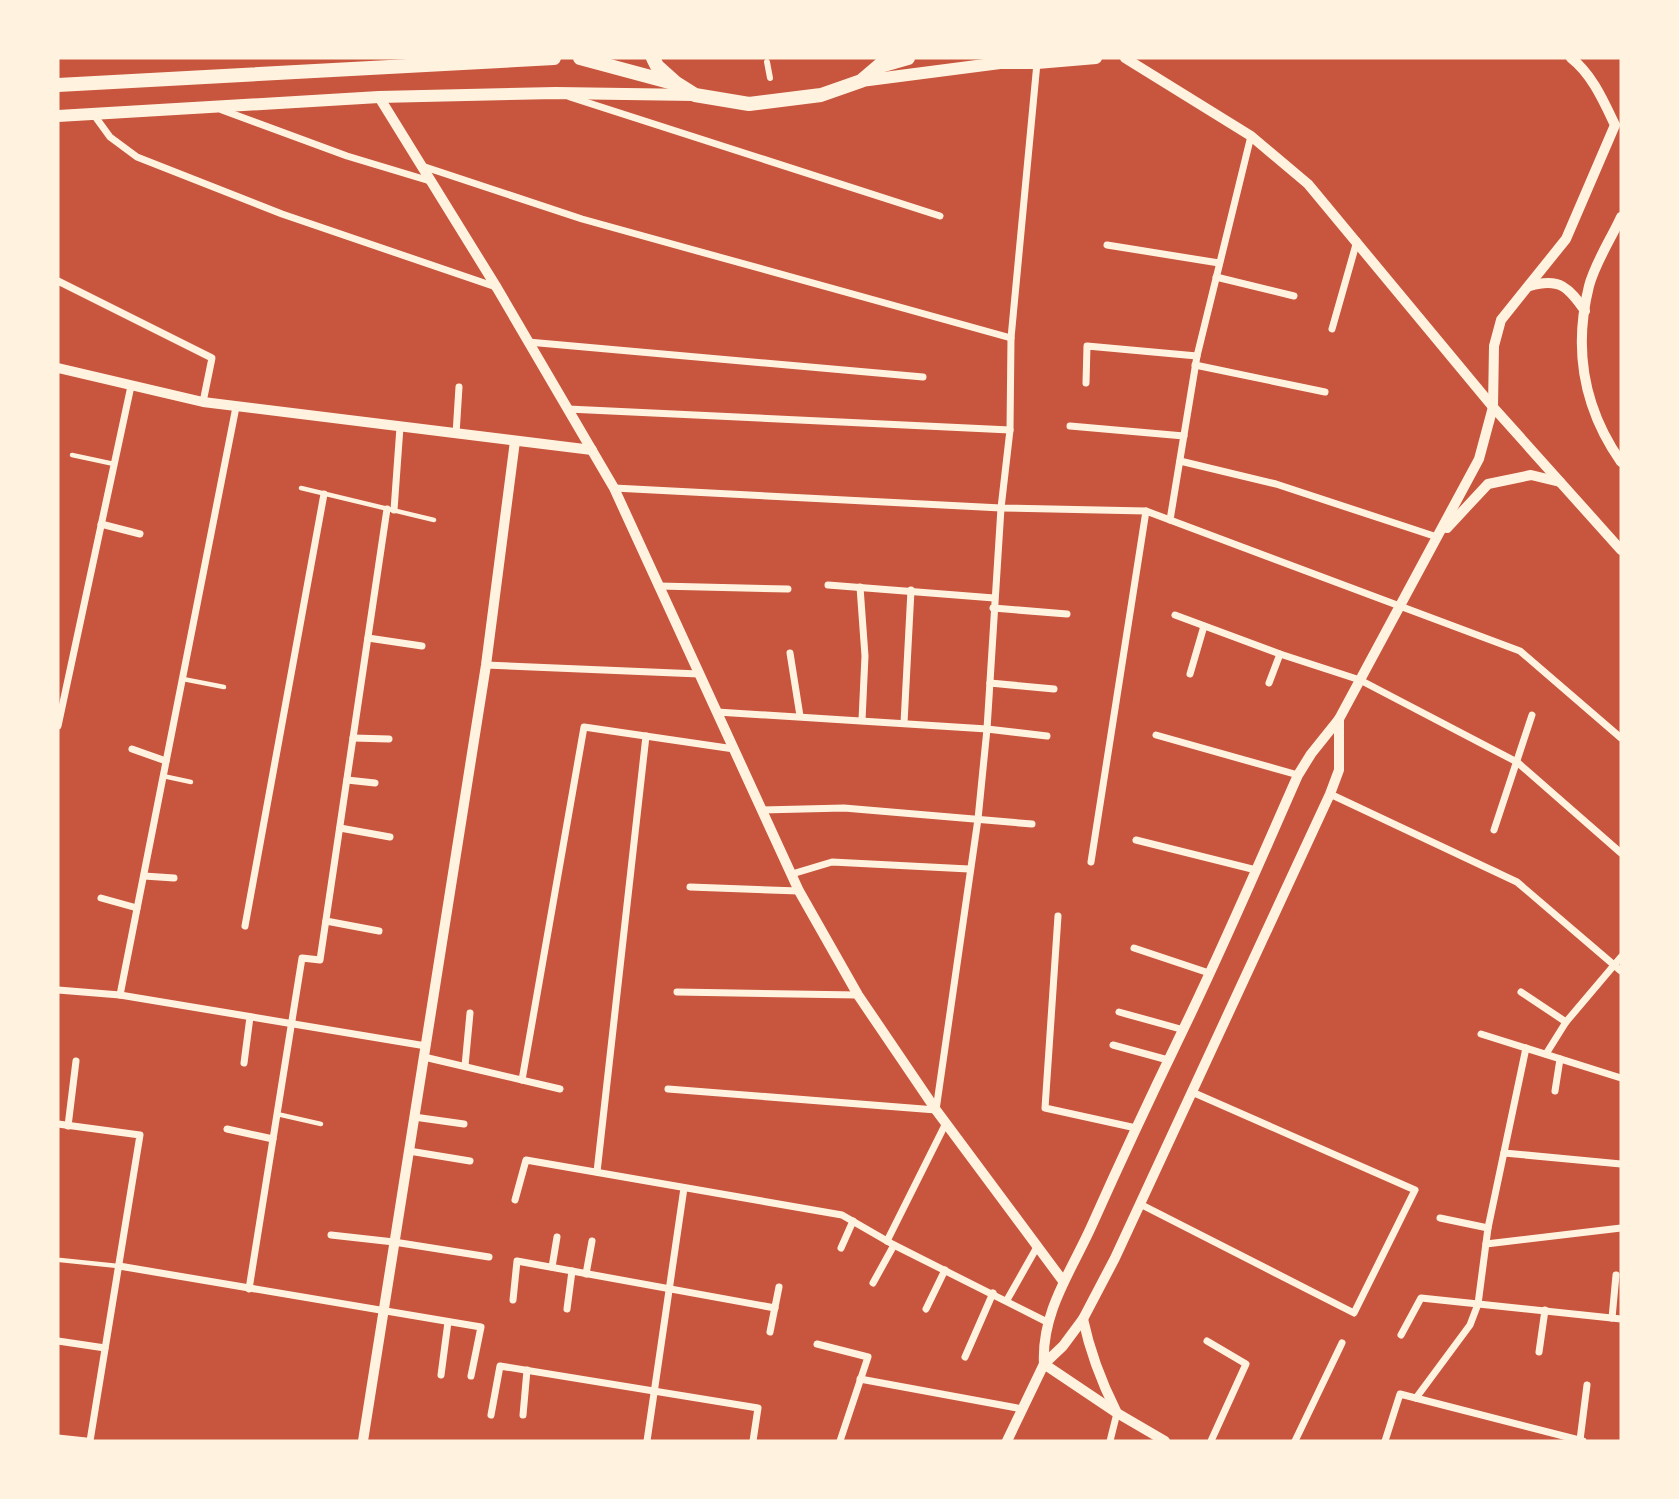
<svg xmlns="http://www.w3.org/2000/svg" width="1679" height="1499" font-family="Arial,sans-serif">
<rect width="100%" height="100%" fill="#c8553d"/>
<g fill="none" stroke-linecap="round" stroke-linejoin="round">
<g stroke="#fff3e0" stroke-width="4.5">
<path d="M 72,455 L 114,464"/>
<path d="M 301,488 L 434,520"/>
<path d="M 183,679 L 224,687"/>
<path d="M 163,776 L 191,782"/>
<path d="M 277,1114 L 321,1124"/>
<path d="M 60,1260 L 118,1266"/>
</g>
<path stroke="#fff3e0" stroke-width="6" d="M 767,62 L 770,78"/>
<g stroke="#fff3e0" stroke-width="7">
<path d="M 570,97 L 940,216"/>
<path d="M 222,110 L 347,156 L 430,181"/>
<path d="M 94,115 L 110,137 L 137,157 L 282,214 L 496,287"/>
<path d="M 422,166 L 582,219 L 1011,338"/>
<path d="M 1107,245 L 1219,263"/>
<path d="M 1216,277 L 1294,296"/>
<path d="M 58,281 L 212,358 L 203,402"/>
<path d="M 1332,329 L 1357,241"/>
<path d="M 528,342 L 923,377"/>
<path d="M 1195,365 L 1325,392"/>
<path d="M 1086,383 L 1087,346 L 1197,356"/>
<path d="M 568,409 L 1010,430"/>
<path d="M 1070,426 L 1184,436"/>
<path d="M 456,434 L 459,387"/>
<path d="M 1180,461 L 1276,484 L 1437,537"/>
<path d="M 614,488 L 1001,508 L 1146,511 L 1520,651 L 1621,738"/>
<path d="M 394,510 L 400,427"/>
<path d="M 1170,520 L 1197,356 L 1251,136"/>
<path d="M 101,524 L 140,534"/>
<path d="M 828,585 L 994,598"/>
<path d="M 659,586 L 788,589"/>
<path d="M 860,587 L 865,656 L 862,720"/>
<path d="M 993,608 L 1067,614"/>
<path d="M 1175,615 L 1280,654 L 1360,680 L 1517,762 L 1621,853"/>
<path d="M 368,638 L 422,646"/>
<path d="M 790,653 L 800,716"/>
<path d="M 486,665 L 699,674"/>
<path d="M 1190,674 L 1204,626"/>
<path d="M 990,683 L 1054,689"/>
<path d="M 1269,683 L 1280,654"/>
<path d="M 717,712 L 987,729 L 1047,736"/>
<path d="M 904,723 L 911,590"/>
<path d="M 58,726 L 131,386"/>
<path d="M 1156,735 L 1298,775"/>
<path d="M 353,738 L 389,739"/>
<path d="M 132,749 L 166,761"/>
<path d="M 347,780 L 375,783"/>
<path d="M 1330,794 L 1517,882 L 1621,971"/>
<path d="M 762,810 L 844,808 L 1032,824"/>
<path d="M 340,828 L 390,837"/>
<path d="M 1494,830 L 1532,715"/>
<path d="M 1136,840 L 1256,870"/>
<path d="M 1091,862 L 1146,511"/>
<path d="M 792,874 L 832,862 L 969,869"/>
<path d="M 144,876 L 174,878"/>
<path d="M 690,887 L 799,891"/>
<path d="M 101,898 L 137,908"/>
<path d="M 1058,916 L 1045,1108 L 1136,1128"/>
<path d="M 326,921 L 379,931"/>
<path d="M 245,926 L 324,494"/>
<path d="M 1134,948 L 1209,973"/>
<path d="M 58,990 L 120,995 L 426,1046"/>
<path d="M 677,992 L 858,995"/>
<path d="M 1521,992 L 1566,1022"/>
<path d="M 120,995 L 236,407"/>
<path d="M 1119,1012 L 1184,1030"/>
<path d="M 1481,1034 L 1621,1078"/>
<path d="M 1113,1045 L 1168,1060"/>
<path d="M 1546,1054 L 1566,1022 L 1621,957"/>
<path d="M 424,1057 L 560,1089"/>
<path d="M 244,1063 L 250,1017"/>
<path d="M 465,1066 L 470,1013"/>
<path d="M 522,1080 L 584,727 L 734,749"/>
<path d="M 668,1089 L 936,1110 L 978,819 L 987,729 L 1001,508 L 1010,430 L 1011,338 L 1037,63"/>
<path d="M 1555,1091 L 1560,1059"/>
<path d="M 414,1117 L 464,1124"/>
<path d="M 58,1124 L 140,1135 L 90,1441"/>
<path d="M 68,1126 L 76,1061"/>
<path d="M 227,1129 L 273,1139"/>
<path d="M 409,1151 L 470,1161"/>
<path d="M 1504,1153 L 1621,1164"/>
<path d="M 597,1172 L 646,736"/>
<path d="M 515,1200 L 526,1160 L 842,1215 L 894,1245 L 1047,1322"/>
<path d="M 1140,1204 L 1354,1313 L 1415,1190 L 1192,1092"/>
<path d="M 1440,1218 L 1488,1228"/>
<path d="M 331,1235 L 394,1242 L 489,1257"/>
<path d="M 887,1241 L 946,1123"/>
<path d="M 1486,1244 L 1621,1228"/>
<path d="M 841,1248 L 853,1221"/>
<path d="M 119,1266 L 481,1327 L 471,1376"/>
<path d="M 552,1267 L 557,1237"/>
<path d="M 586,1274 L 592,1241"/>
<path d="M 873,1283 L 894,1245"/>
<path d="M 249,1289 L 302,958 L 320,960 L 387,509"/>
<path d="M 513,1300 L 517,1261 L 775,1308"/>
<path d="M 1007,1300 L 1037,1247"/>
<path d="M 567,1309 L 572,1271"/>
<path d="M 926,1309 L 945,1270"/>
<path d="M 1612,1318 L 1616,1275"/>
<path d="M 770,1332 L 779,1287"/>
<path d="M 1401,1335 L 1421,1298 L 1621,1319"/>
<path d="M 58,1341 L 105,1348"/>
<path d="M 1207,1341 L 1246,1364 L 1211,1441"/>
<path d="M 817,1344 L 868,1357 L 840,1441"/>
<path d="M 1539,1352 L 1545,1310"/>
<path d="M 965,1357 L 993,1293"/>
<path d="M 441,1375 L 448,1322"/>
<path d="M 860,1379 L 1023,1409"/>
<path d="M 1416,1398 L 1470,1325 L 1478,1304 L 1488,1228 L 1526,1048"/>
<path d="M 491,1415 L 500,1366 L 758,1408 L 753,1441"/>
<path d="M 523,1415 L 527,1370"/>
<path d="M 58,1438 L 86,1441"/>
<path d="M 1580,1440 L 1587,1385"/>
<path d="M 647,1441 L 684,1188"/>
<path d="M 1110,1441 L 1117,1413"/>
<path d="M 1295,1441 L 1342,1343"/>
<path d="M 1385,1441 L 1400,1394 L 1583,1441"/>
</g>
<g stroke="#fff3e0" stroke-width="10">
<path d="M 1125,58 L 1251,136 L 1308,184 L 1493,407 L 1621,550"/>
<path d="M 379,97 L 497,288 L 614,488 L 799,891 L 858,995 L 936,1110 L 1063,1281"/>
<path d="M 1621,217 C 1611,239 1595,263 1589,286 C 1573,350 1584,409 1621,462"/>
<path d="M 1530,286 C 1560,277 1569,288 1585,311"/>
<path d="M 58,368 L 203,402 L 592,450"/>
<path d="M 1447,528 L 1488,484 L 1531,475 L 1560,482"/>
<path d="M 1083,1319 C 1090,1352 1101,1381 1116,1411"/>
<path d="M 1044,1364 C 1041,1312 1072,1270 1092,1225 C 1121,1160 1151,1096 1182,1032 C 1223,948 1260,861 1298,775 L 1311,754 L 1339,719 L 1479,459 L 1493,407 L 1494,346 L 1501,320 L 1566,239 L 1615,125 C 1604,102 1592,74 1571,58"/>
<path d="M 1044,1364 L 1117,1413 L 1165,1441"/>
<path d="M 363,1441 L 486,665 L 515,441"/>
<path d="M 1007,1441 L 1044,1364 L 1063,1346 L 1083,1319 L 1115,1258 L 1330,794 L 1339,770 L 1339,719"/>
</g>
<g stroke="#fff3e0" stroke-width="12">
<path d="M 861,81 L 1000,63 L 1037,63 L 1096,58"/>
<path d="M 58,116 L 379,97 L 556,93 L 695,95"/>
</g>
<g stroke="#fff3e0" stroke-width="14">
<path d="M 580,58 L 673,83"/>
<path d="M 653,58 L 657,66 L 676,83 L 695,95 L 749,104 L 821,95 L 861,81 L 888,58"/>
<path d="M 880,66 L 908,58"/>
<path d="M 58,85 L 554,58"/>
</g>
</g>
<rect width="1679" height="1499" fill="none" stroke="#fff3e0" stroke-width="119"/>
</svg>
